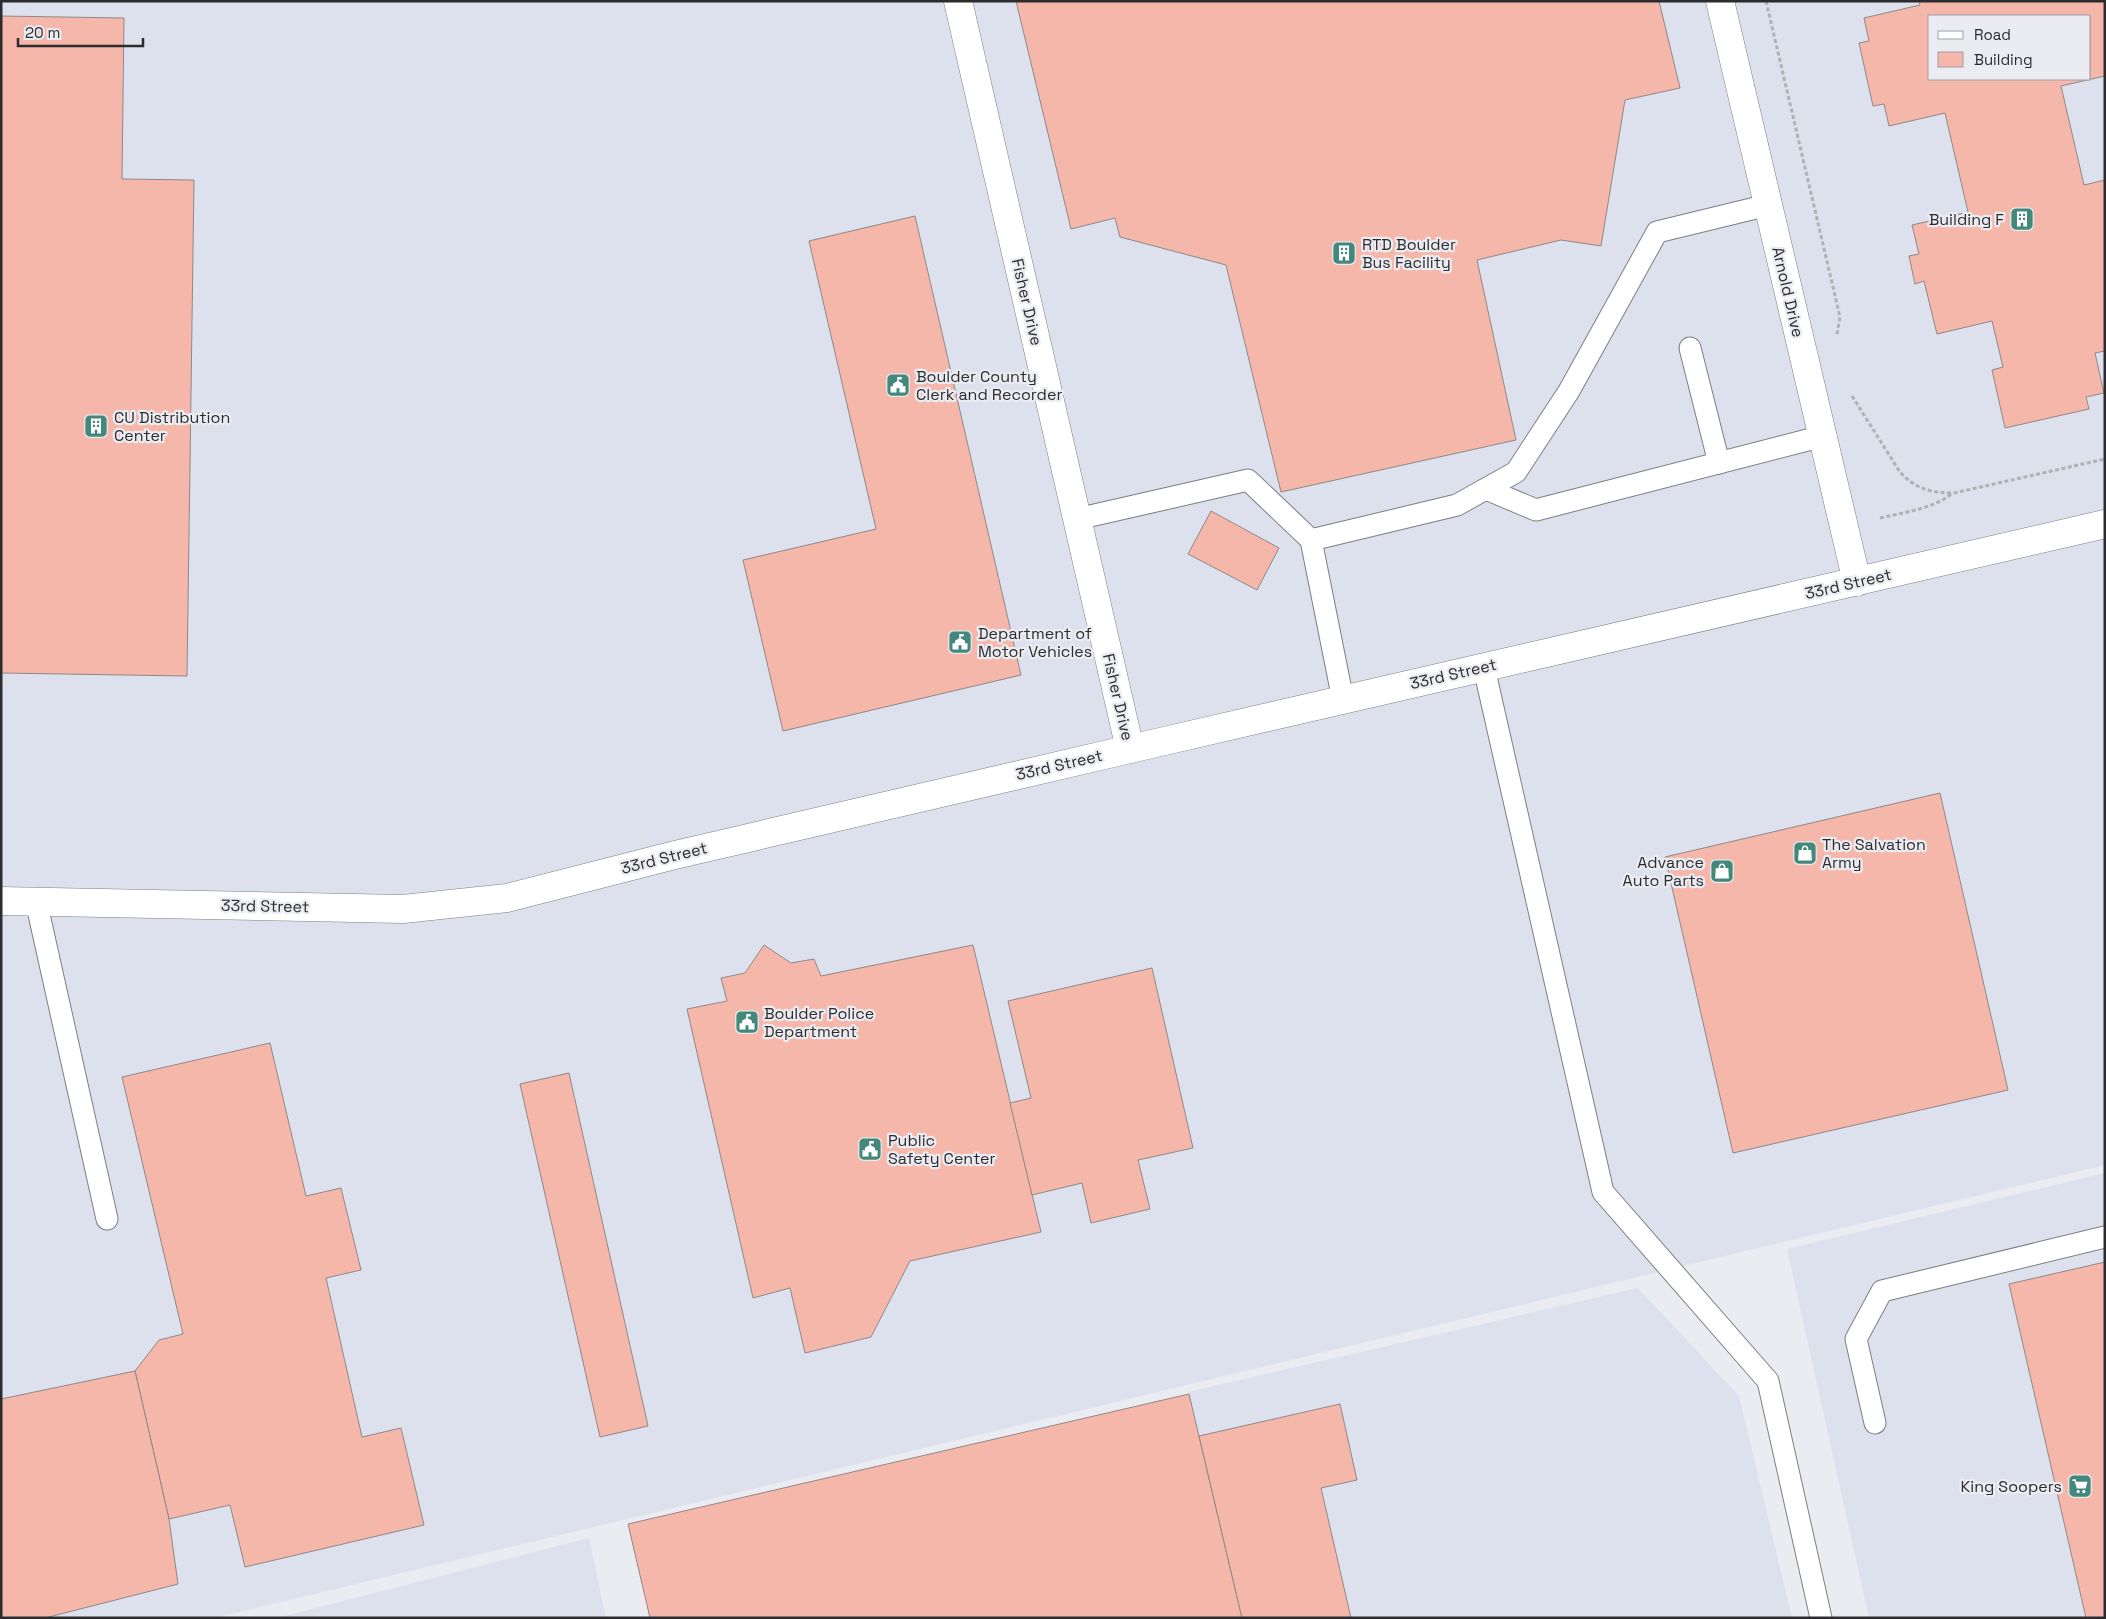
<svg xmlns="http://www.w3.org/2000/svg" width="2106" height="1619" font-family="'Space Grotesk',sans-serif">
<rect width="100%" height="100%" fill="#ebecf2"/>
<g fill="#dde0ed" fill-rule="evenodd">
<path d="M 1,1 L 2105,1 L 2105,1165 L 214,1618 L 1,1618 ZM 1930,16 L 2090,16 L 2090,79 L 1930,79 Z"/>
<path d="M 2105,1173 L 2105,1618 L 1869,1618 L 1787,1249 Z"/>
<path d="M 1638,1288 L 1739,1396 L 1792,1618 L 1239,1618 L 1188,1392 Z"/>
<path d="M 589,1538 L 606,1618 L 277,1618 Z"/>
</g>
<g fill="#f5b7aa" stroke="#8f8887" fill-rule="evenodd">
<path d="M 1016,1 L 1659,1 L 1680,88 L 1625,100 L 1601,246 L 1561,240 L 1477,260 L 1516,440 L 1281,492 L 1226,265 L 1120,237 L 1115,218 L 1071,229 Z"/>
<path d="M 1919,1 L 2105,1 L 2105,76 L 2061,86 L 2084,185 L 2105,180 L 2105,351 L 2095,353 L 2104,393 L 2086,397 L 2089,409 L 2005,428 L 1992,370 L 2003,367 L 1992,321 L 1937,334 L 1924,281 L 1915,284 L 1909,256 L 1919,254 L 1912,225 L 1968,212 L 1945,113 L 1889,126 L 1884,104 L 1873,106 L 1859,43 L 1869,41 L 1864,18 L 1920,5 ZM 1930,16 L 2090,16 L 2090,79 L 1930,79 Z"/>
<path d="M 1,16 L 124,18 L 122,179 L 194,180 L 187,676 L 1,673 Z"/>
<path d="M 915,216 L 1021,675 L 783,731 L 743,560 L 876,529 L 809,241 Z"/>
<path d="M 1211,511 L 1279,548 L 1257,590 L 1188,554 Z"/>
<path d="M 1940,793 L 2008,1090 L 1733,1153 L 1665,857 Z"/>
<path d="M 764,945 L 791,963 L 814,959 L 821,976 L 973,945 L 1041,1232 L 910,1261 L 871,1337 L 805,1353 L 790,1288 L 753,1298 L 687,1009 L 727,1001 L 721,978 L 745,973 Z"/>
<path d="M 1152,968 L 1193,1148 L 1138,1160 L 1150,1209 L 1091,1223 L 1082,1183 L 1032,1195 L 1010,1103 L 1031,1098 L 1008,1001 Z"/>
<path d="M 270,1043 L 306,1196 L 341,1188 L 361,1270 L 326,1278 L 362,1437 L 401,1428 L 424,1525 L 245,1567 L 230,1505 L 169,1519 L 135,1371 L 159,1340 L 183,1334 L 122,1077 Z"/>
<path d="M 569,1073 L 648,1426 L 600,1437 L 520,1084 Z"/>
<path d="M 2105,1262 L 2105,1618 L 2086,1618 L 2009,1284 Z"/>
<path d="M 135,1371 L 169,1519 L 178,1584 L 45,1618 L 1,1618 L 1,1399 Z"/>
<path d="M 1189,1394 L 1242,1618 L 650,1618 L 628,1524 Z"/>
<path d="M 1340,1404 L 1357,1480 L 1321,1488 L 1351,1618 L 1242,1618 L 1199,1436 Z"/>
</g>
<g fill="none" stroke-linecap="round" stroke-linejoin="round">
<g stroke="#7e7f84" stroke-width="23">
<g id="lane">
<path d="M 1690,348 L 1719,463"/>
<path d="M 1486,489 L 1536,510 L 1823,436"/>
<path d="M 1077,519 L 1248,480 L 1311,540 L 1343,700"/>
<path d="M 1311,540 L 1457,505 L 1516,472 L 1569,391 L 1657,232 L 1768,205"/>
<path d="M 1484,668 L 1603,1192 L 1768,1381 L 1821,1618"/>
<path d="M 36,901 L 107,1219"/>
<path d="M 1875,1423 L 1856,1339 L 1882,1291 L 2105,1237"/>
</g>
</g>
<g stroke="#7e7f84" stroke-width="29">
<g id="street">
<path d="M 958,1 L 1130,749"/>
<path d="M 1720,1 L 1857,582"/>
</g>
</g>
<g stroke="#7e7f84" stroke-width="29">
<path id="secondary" d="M 1,901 L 403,909 L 507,898 L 675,855 L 1130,749 L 2105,524"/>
</g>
<g stroke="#b0b1b5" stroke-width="3" stroke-dasharray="4 2.5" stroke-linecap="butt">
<path d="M 1766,1 L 1840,317 L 1837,334"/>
<path d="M 1852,396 L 1900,472 C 1915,489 1932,493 1954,493 L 2105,459"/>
<path d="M 1880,518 C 1906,512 1932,509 1953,493"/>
</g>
<use href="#lane" stroke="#fff" stroke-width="21"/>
<use href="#street" stroke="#fff" stroke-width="28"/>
<use href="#secondary" stroke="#fff" stroke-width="28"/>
</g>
<defs>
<g id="building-square" transform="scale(1.25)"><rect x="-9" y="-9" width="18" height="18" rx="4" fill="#44887b" stroke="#ebecf2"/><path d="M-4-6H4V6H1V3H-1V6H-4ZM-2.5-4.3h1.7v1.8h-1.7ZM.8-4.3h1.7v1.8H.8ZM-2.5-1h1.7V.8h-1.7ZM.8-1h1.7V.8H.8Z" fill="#fff"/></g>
<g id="civic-square" transform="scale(1.25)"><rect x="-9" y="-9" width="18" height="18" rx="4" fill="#44887b" stroke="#ebecf2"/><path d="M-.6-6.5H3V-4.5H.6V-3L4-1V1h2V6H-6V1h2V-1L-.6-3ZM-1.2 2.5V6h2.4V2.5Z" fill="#fff"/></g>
<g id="shop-square" transform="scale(1.25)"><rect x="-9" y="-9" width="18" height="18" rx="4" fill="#44887b" stroke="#ebecf2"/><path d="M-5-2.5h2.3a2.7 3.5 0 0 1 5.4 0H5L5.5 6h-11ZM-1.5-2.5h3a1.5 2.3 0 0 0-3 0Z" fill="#fff"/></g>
<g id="supermarket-square" transform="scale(1.25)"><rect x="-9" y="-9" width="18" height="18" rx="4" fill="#44887b" stroke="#ebecf2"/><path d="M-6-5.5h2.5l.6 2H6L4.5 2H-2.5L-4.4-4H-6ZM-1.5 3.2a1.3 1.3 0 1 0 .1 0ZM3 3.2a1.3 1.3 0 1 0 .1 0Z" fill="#fff"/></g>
</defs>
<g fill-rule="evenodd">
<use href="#building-square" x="2022" y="219"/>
<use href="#building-square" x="1344" y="253"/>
<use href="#civic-square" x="898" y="385"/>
<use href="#building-square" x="96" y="426"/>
<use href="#civic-square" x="960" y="642"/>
<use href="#shop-square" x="1805" y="853"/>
<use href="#shop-square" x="1722" y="871"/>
<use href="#civic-square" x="747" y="1022"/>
<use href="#civic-square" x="870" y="1149"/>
<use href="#supermarket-square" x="2080" y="1486"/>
</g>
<g text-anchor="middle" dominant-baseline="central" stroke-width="4.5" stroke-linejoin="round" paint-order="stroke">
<g font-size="16" fill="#2c2c2e" stroke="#ebecf2" text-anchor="start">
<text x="2004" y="219" text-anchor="end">Building F</text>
<text x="1362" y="244">RTD Boulder<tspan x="1362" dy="18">Bus Facility</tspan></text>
<text x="916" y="376">Boulder County<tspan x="916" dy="18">Clerk and Recorder</tspan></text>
<text x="114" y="417">CU Distribution<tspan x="114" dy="18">Center</tspan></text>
<text x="978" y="633">Department of<tspan x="978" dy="18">Motor Vehicles</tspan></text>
<text x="1822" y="844">The Salvation<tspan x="1822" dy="18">Army</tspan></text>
<text x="1704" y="862" text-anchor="end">Advance<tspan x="1704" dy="18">Auto Parts</tspan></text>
<text x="764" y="1013">Boulder Police<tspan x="764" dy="18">Department</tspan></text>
<text x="888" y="1140">Public<tspan x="888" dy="18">Safety Center</tspan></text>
<text x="2062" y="1486" text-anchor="end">King Soopers</text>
</g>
<g font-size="16" fill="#2c2c2e" stroke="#ebecf2">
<text transform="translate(1788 292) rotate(77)">Arnold Drive</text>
<text transform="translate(1027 302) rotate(77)">Fisher Drive</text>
<text transform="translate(1848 584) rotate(-13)">33rd Street</text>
<text transform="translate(1453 674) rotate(-13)">33rd Street</text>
<text transform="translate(1118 697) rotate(77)">Fisher Drive</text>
<text transform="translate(1059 765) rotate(-13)">33rd Street</text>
<text transform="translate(664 858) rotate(-14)">33rd Street</text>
<text transform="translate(265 906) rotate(1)">33rd Street</text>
</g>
</g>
<rect width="2106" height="1619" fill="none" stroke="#2c2c2e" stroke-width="5"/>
<rect x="1928" y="15" width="162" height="65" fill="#ebecf2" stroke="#9f9fa4"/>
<rect x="1938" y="31" width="25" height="8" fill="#ffffff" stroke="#9f9fa4"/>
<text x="1974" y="40" font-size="15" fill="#2c2c2e">Road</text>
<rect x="1938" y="52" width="25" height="15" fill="#f5b7aa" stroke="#9f9fa4"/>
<text x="1974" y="65" font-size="15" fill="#2c2c2e">Building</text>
<path d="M18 38v8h125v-8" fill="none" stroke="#2c2c2e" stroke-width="2.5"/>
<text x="25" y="38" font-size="15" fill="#2c2c2e" stroke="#ebecf2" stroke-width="4" paint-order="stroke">20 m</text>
</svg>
